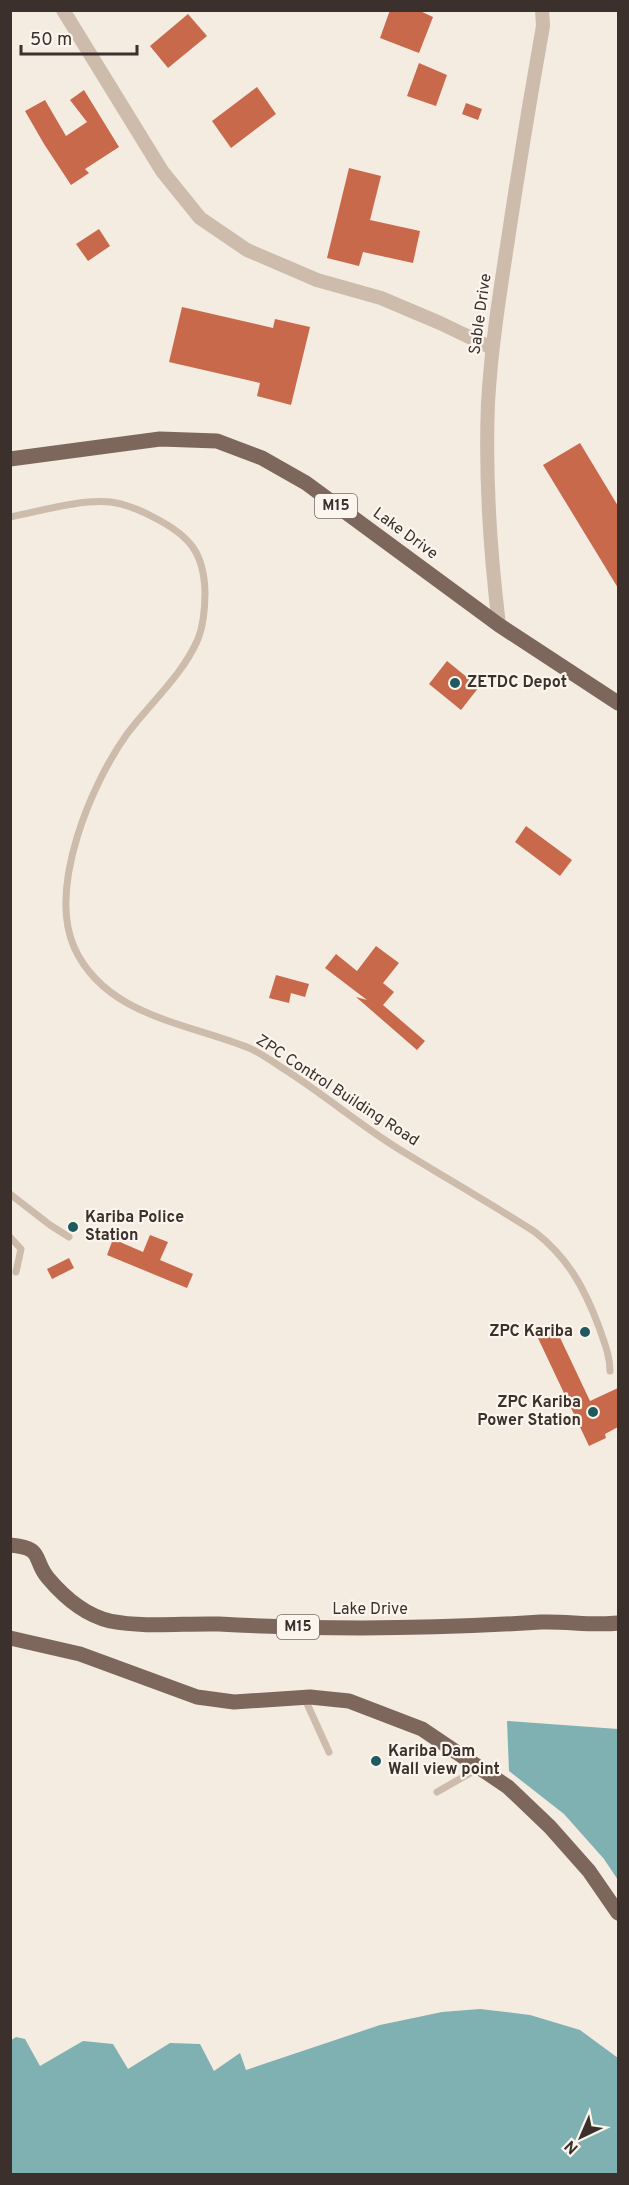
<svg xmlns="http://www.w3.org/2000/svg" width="629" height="2185" font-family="Overpass,sans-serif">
<rect width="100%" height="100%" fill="#f4ebe1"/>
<g fill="#7fb0b2">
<path d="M 507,1721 L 618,1729 L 618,1880 L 604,1859 L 564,1814 L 509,1771 Z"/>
<path d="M 480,2009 L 530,2015 L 580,2030 L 618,2058 L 618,2174 L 11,2174 L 10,2041 L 16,2037 L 25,2039 L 40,2066 L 83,2041 L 113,2044 L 128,2069 L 170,2043 L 200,2044 L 214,2071 L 240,2053 L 246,2070 L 380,2025 L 442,2012 Z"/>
</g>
<g fill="#c8694b">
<path d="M 390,10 L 418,10 L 433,17 L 419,53 L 380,38 Z"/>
<path d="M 188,14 L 207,36 L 168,68 L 150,46 Z"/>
<path d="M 419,63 L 447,75 L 436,106 L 407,96 Z"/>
<path d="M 257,87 L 276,114 L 231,148 L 212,121 Z"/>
<path d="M 84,90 L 119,147 L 85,169 L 89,173 L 71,185 L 44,144 L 25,111 L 45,100 L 66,136 L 87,122 L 70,100 Z"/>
<path d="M 466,103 L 482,109 L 478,120 L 462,114 Z"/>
<path d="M 349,168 L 381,176 L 370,220 L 420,231 L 413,263 L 363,252 L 359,266 L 327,258 Z"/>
<path d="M 99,229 L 110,246 L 88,261 L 76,244 Z"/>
<path d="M 182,307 L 273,328 L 275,319 L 310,327 L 291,405 L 257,396 L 260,383 L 169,362 Z"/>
<path d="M 580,443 L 618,506 L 618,588 L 543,465 Z"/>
<path d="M 447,661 L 479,687 L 461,710 L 429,684 Z"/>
<path d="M 526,826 L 572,860 L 560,876 L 515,842 Z"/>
<path d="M 376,946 L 399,963 L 383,983 L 394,992 L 383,1005 L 425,1041 L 417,1050 L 356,997 L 367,1000 L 325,968 L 336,954 L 357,971 Z"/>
<path d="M 276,975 L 309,984 L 305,997 L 291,993 L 289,1003 L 269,998 Z"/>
<path d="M 150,1235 L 168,1242 L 160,1260 L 193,1274 L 187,1288 L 107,1255 L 113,1239 L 143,1252 Z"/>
<path d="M 69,1258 L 74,1268 L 52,1279 L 47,1269 Z"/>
<path d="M 555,1327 L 590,1401 L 618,1388 L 618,1427 L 605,1434 L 606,1438 L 589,1446 L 537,1336 Z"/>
</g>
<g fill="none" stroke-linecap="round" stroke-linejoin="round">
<g stroke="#cdbbac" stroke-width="7">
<path d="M 10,517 C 41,511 80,499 111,502 C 126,504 142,511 155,518 C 190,536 204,553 205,592 C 205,608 204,624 198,639 C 182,676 151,702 127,734 C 91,784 48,887 74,947 C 105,1016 187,1023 249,1048 C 261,1053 273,1062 284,1069 C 325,1095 361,1126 402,1151 C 446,1178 491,1204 535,1232 C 568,1258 584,1287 599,1327 C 604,1342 610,1355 610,1371"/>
<path d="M 10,1194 L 50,1225 L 69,1237"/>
<path d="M 10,1237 L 21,1249 L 16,1272"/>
<path d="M 304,1697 L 329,1752"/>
<path d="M 437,1792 L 479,1768"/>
</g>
<g stroke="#cdbbac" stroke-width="14">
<path d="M 63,10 L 162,171 L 200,218 L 247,250 L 317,280 L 381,298 L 440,323 L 492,348"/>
<path d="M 499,625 C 490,551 485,478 488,403 C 491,350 499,298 507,246 C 518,172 530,99 543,26 L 542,10"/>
</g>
<g stroke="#7d675c" stroke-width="15">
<path d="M 10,459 L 160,439 L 217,441 L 262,458 L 306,483 L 499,625 L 618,703"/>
<path d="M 10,1545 C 45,1548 32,1559 48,1578 C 64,1597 85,1615 110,1621 C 146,1628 183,1623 219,1624 C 326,1630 434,1629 541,1622 C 567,1621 593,1626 618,1623"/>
<path d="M 10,1638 L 80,1654 L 197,1697 L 234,1702 L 310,1697 L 349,1701 L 422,1729 L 508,1787 L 550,1827 L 589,1871 L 618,1913"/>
</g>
</g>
<g fill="#1f5a5e" stroke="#fbf5ee" stroke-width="2">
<circle cx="455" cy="683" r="6"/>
<circle cx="73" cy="1227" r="6"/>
<circle cx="585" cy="1332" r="6"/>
<circle cx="593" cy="1412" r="6"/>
<circle cx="376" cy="1761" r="6"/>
</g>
<g text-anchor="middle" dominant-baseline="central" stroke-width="4.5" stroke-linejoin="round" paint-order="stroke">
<g fill="#fbf5ee" stroke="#756b66" stroke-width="1.5">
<rect x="315" y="494" width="42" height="24" rx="4.5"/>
<rect x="277" y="1615" width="42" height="24" rx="4.5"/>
</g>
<g font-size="15" font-weight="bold" fill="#3b302b">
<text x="336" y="506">M15</text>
<text x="298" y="1627">M15</text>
</g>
<g font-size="16" fill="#3b302b" stroke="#fbf5ee">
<text transform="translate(481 314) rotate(-82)">Sable Drive</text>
<text transform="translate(405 534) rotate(36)">Lake Drive</text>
<text transform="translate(337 1091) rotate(33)">ZPC Control Building Road</text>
<text x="370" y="1610">Lake Drive</text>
</g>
<g font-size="16" font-weight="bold" fill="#3b302b" stroke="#fbf5ee" text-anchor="start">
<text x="467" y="683">ZETDC Depot</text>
<text x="85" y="1218">Kariba Police<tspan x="85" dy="18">Station</tspan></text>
<text x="573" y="1332" text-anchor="end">ZPC Kariba</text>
<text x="581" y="1403" text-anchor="end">ZPC Kariba<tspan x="581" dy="18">Power Station</tspan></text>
<text x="388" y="1752">Kariba Dam<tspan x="388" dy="18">Wall view point</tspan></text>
</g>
</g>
<rect width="629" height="2185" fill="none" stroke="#3b302b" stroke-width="24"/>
<g transform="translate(581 2137) rotate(224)" stroke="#fbf5ee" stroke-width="4.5" paint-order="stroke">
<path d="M0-4.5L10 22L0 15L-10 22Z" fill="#3b302b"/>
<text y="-9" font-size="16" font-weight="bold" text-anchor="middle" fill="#3b302b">N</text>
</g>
<path d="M21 45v9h116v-9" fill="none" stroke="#3b302b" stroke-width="3"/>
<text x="30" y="45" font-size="18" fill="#3b302b" stroke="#fbf5ee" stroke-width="4.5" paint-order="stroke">50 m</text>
</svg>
